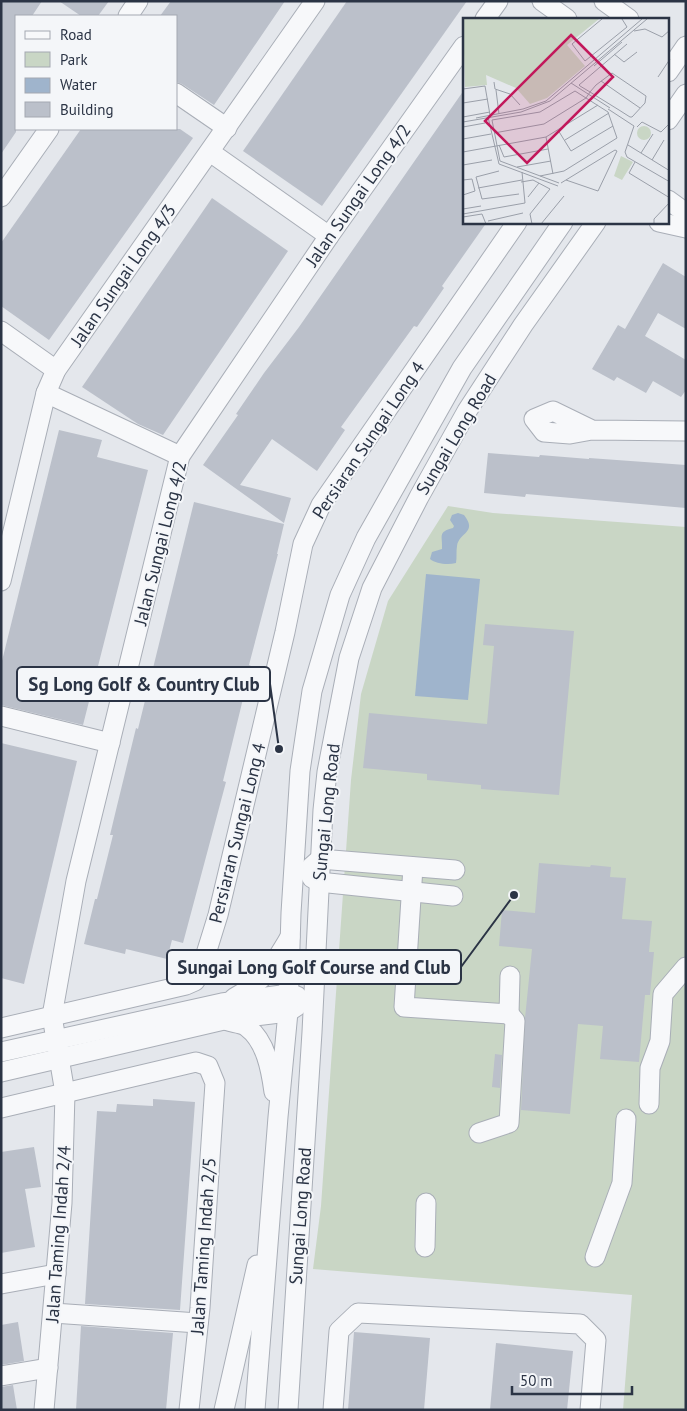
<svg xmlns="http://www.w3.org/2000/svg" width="687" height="1411" font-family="'PT Sans',sans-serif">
<rect width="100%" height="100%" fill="#e4e7ec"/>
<path fill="#c9d6c5" d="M 448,506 L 493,513 L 686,527 L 686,1410 L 623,1410 L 632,1295 L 313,1269 L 321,1206 L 351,780 L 361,694 L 388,601 Z"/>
<g fill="#9fb4cc">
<path d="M 458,513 L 464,515 C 478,533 459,532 457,546 C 456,552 457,557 456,563 C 448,565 436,564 430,559 L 432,552 L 442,549 C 443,536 437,532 453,528 L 454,526 L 450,520 L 452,515 Z"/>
<path d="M 426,574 L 480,579 L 468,700 L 415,696 Z"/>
</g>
<g fill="#bbc0ca">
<path d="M 1,1 L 42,1 L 32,16 L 16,16 L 16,132 L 1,154 Z"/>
<path d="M 59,1 L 109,1 L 98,16 L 81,16 Z"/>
<path d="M 171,1 L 285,1 L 214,105 L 182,84 L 176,82 L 176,16 L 160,16 Z"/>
<path d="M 347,1 L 467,1 L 322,206 L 243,151 Z"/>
<path d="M 464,90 L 464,222 L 487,222 L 442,286 L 444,288 L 417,327 L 414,326 L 341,427 L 345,430 L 317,471 L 272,439 L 240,485 L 291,498 L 284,523 L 203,465 L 238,415 L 236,414 L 264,373 L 299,327 Z"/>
<path d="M 81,129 L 180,129 L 193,138 L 49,340 L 1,306 L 1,243 Z"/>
<path d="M 212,198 L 288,251 L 163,435 L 138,424 L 82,387 Z"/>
<path d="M 663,263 L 686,277 L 686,329 L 658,313 L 645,336 L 686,360 L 686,390 L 681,397 L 653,381 L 646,393 L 617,377 L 614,381 L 592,369 L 618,325 L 625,329 Z"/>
<path d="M 59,430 L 102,440 L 97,457 L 148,470 L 83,725 L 1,705 L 1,665 Z"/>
<path d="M 488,453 L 539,457 L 540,455 L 589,459 L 589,458 L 686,465 L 686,508 L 526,494 L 525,497 L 484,493 Z"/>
<path d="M 194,502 L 284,524 L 277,554 L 278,554 L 249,665 L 251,666 L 223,781 L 226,782 L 183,943 L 172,940 L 167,959 L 126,949 L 125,954 L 84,944 L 95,899 L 97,899 L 113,835 L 110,835 L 116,810 L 136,728 L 138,729 Z"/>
<path d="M 485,624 L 574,631 L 559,795 L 481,789 L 481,785 L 427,780 L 427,774 L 363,768 L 369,713 L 487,724 L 494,646 L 483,645 Z"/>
<path d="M 1,743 L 77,761 L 24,984 L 1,978 Z"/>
<path d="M 539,863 L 590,867 L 591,865 L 611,867 L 610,877 L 626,878 L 622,919 L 652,921 L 649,952 L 654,952 L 650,995 L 645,995 L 639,1062 L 600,1059 L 603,1026 L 578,1024 L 570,1114 L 521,1110 L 525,1018 L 532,949 L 499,946 L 502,910 L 535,913 Z"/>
<path d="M 495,1054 L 502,1055 L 500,1088 L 492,1087 Z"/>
<path d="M 153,1099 L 195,1102 L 180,1310 L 85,1304 L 97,1111 L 116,1112 L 117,1104 L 153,1106 Z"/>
<path d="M 34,1147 L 41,1187 L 25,1189 L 35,1247 L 1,1253 L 1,1152 Z"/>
<path d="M 18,1322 L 24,1361 L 1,1365 L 1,1325 Z"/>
<path d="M 81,1326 L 173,1333 L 166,1410 L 76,1410 Z"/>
<path d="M 354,1332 L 430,1338 L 424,1410 L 348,1410 Z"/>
<path d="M 496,1343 L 573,1351 L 567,1410 L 490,1410 Z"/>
<path d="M 13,1385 L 17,1410 L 1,1410 L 1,1387 Z"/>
</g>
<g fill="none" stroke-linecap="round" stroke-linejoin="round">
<g stroke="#a9aeb7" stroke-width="21">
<g id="minor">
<path d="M 542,1 L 567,19"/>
<path d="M 604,1 L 629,19"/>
<path d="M 128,16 L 138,1"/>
<path d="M 485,19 L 498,1"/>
<path d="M 668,72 L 686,46"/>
<path d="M 176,93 L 227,128"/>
<path d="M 668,120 L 686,94"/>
<path d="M 210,152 L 329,236"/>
<path d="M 1,197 L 49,129"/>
<path d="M 668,200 L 686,213"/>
<path d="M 659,222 L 686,228"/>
<path d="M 1,331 L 56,370"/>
<path d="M 46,393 L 180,456"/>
<path d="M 592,430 L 553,411 L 534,419 L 544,432 L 570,434 L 592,430 L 686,431"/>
<path d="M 1,581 L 46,393 L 56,370 L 315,1"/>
<path d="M 1,716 L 110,743"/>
<path d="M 311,867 L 320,859 L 455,870"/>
<path d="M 413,867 L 404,1007 L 509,1014 L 510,976"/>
<path d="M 310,874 L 312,878 L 319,882 L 453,896"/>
<path d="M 234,998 C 265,981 272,967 290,937"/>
<path d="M 228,1021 C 233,1023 242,1023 247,1027 C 266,1041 271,1070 274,1092"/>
<path d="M 1,1028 L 186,985 L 195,981 L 200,973 L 218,915 L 285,632 L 303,544 L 321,505 L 517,222"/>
<path d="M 1,1052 L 222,1003 L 289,994 L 297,996 L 299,999"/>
<path d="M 1,1072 L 224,1020 L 288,1012 L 297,1006"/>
<path d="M 649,1104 L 650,1068 L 660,1041 L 663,994 L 686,967"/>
<path d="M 1,1108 L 196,1062 L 208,1066 L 215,1083 L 200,1308 L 189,1410"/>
<path d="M 479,1133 L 509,1123 L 515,1021 L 509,1014"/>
<path d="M 425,1247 L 426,1203"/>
<path d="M 595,1257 L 622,1183 L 626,1119"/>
<path d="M 1,1284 L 56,1274"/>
<path d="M 53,1313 L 198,1323"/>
<path d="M 1,1376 L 48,1368"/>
<path d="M 44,1410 L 62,1203 L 65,1093 L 52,1016 L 76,881 L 180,456 L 329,236 L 464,46"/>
<path d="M 224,1410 L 257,1265"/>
<path d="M 255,1410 L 278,1117 L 288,1012 L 291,913 L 300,771 L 312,691 L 340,595 L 366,538 L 462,368 L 563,222"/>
<path d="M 288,1410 L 312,1032 L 323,810 L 327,772 L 349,658 L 372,588 L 419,497 L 467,411 L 523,325 L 596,222"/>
<path d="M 333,1410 L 339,1331 L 358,1313 L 580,1324 L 596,1340 L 590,1410"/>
</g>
</g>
<use href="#minor" stroke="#f7f8fa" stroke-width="19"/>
</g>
<g text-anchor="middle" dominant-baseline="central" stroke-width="4" stroke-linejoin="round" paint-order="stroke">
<g font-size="18" fill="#2b3445" stroke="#f4f6f9">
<text transform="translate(358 195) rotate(-55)">Jalan Sungai Long 4/2</text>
<text transform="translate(123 275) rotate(-55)">Jalan Sungai Long 4/3</text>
<text transform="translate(456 434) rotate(-59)">Sungai Long Road</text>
<text transform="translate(368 440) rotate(-56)">Persiaran Sungai Long 4</text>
<text transform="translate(160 543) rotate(-76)">Jalan Sungai Long 4/2</text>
<text transform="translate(326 812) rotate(-84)">Sungai Long Road</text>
<text transform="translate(237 833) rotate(-76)">Persiaran Sungai Long 4</text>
<text transform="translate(300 1216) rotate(-86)">Sungai Long Road</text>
<text transform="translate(58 1234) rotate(-86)">Jalan Taming Indah 2/4</text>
<text transform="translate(203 1246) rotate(-86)">Jalan Taming Indah 2/5</text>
</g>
</g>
<g transform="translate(463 18)">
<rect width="206" height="206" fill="#e4e7ec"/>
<path d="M 0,1 L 136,1 L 104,27 L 122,48 L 84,80 L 67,86 L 53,70 L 23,57 L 24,67 L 2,69 ZM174 115a7 7 0 1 1 14 0a7 7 0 1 1-14 0ZM 158,138 L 170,144 L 159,162 L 151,158 Z" fill="#c9d6c5"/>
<path fill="none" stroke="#9a9fa9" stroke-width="1" d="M 139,1 L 109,26 L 122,43 L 164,9 L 159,1M 171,13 L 182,11 L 199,19 L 207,12M 151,36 L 161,44 L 174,34M 131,48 L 159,24M 195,59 L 207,41M 138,63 L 177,90M 31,64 L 32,71 L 47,76 L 57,87M 108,65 L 147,90M 0,71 L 22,68 L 27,97M 33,72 L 36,96M 0,85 L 25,81M 145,91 L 171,108 L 162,134 L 164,139 L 207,164M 0,99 L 27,94M 25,99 L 36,146 L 95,168M 13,100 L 60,91 L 83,83 L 179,1M 29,102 L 77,94 L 112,73 L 145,94 L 154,120 L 101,153 L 77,158M 29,102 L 37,143 L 96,165M 0,104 L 58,94 L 87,83 L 184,1M 0,109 L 22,105M 174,109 L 179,104 L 198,114 L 207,105M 95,112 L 108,133 L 150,108M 31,115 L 81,106 L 123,80 L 127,74 L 133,67 L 149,55 L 183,78 L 182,85 L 169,99 L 167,99 L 156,92 L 127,74 L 117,68 L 116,67 L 164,26M 83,119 L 90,156M 0,121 L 28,116M 102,122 L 146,95M 36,127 L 41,139 L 85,131M 165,127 L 207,153M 0,134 L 83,119 L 135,87M 178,135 L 190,116M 189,142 L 201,122M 172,144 L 166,155 L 207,180M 0,147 L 29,142M 54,149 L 88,143M 36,153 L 13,159 L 19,181 L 56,176M 0,162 L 9,161 L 12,173 L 0,177M 58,164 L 70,162 L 87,171 L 67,196 L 69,206M 98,165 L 152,132 L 154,133 L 135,173 L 103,162M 15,170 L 59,162M 65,179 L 76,165M 0,191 L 18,188M 0,196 L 62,185 L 59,154M 0,199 L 19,196 L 23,206M 25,203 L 60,195M 78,206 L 101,178M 191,206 L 191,201 L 207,184"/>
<path fill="#c2185b" fill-opacity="0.15" stroke="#c2185b" stroke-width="2.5" d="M 108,17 L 150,59 L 64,145 L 22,103 Z"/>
<rect width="206" height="206" fill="none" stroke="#2b3445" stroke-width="2.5"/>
</g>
<path fill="none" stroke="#2b3445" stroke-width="2" d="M279 749L270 684M514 895L461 967"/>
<g fill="#2b3445" stroke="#f4f6f9" stroke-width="2">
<circle cx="279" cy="749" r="5"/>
<circle cx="514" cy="895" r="5"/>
</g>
<g fill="#f4f6f9" stroke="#2b3445" stroke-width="2">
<rect x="17" y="667" width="253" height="34" rx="5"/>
<rect x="167" y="950" width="294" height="34" rx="5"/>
</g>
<g font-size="19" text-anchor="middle" font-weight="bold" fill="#2b3445">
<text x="144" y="691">Sg Long Golf &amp; Country Club</text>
<text x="314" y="974">Sungai Long Golf Course and Club</text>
</g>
<rect width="687" height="1411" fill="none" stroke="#2b3445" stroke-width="5"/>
<rect x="15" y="15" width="162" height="115" fill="#f4f6f9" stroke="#a4a8b1"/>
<rect x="25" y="31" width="25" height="8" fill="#f7f8fa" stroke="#a4a8b1"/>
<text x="60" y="40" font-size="15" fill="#2b3445">Road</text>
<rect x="25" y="52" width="25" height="15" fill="#c9d6c5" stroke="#a4a8b1"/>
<text x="60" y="65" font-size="15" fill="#2b3445">Park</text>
<rect x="25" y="78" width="25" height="15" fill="#9fb4cc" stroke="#a4a8b1"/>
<text x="60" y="90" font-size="15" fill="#2b3445">Water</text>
<rect x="25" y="102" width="25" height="15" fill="#bbc0ca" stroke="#a4a8b1"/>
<text x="60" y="115" font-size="15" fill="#2b3445">Building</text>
<path d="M512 1386v8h120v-8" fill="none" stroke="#2b3445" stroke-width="2.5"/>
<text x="520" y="1386" font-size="15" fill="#2b3445" stroke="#f4f6f9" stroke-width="4" paint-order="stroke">50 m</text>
</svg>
